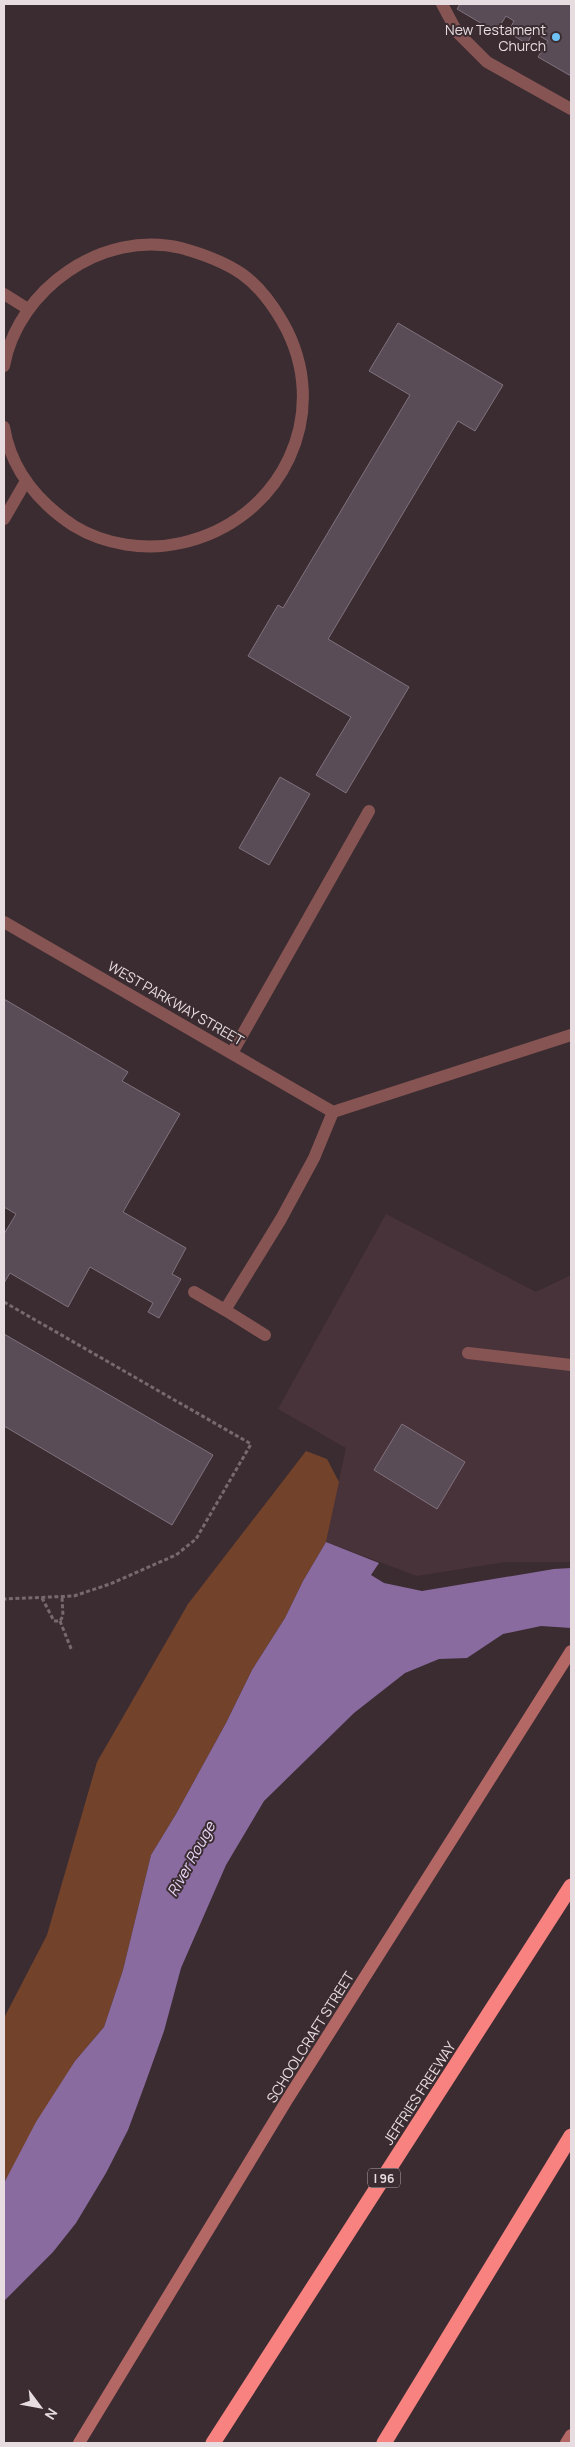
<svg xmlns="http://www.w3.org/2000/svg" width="575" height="2447" font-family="Manrope,sans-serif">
<rect width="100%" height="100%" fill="#3b2c31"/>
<path fill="#49333a" d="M 386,1214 L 536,1292 L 571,1275 L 571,1562 L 505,1562 L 417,1576 L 326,1542 L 346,1448 L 278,1409 Z"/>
<path fill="#72422b" d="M 306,1451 L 327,1459 L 339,1482 L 326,1542 L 303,1581 L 285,1618 L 252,1670 L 226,1723 L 176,1814 L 151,1855 L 123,1970 L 104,2027 L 75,2061 L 4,2183 L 4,2018 L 47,1935 L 97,1762 L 188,1604 Z"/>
<path fill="#896ba0" d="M 326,1542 L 379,1563 L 371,1575 L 384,1583 L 422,1591 L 554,1569 L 571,1568 L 571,1628 L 541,1626 L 503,1634 L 467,1658 L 439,1659 L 405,1673 L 354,1713 L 264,1801 L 226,1865 L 181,1968 L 164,2031 L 145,2084 L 128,2130 L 106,2173 L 76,2223 L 53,2252 L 4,2301 L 4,2183 L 36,2122 L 75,2061 L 104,2027 L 123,1970 L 151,1855 L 176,1814 L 226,1723 L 252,1670 L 285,1618 L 303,1581 Z"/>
<g fill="#594c56" stroke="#80727d">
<path d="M 460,4 L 571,4 L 571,76 L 538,57 L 548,41 L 533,32 L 527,44 L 508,32 L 514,21 L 506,16 L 496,32 L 457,9 Z"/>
<path d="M 398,323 L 503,385 L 475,431 L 458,421 L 328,639 L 409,687 L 346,793 L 316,775 L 351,717 L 248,656 L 278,605 L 283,608 L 410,395 L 369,371 Z"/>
<path d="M 280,777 L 310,794 L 269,865 L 239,848 Z"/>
<path d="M 4,999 L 128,1072 L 122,1081 L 180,1114 L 123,1212 L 186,1248 L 172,1274 L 181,1279 L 159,1318 L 148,1312 L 153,1303 L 90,1267 L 68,1307 L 10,1273 L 4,1283 L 4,1234 L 16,1214 L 4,1207 Z"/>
<path d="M 4,1334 L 213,1455 L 172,1525 L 4,1426 Z"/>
<path d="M 402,1424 L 465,1462 L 437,1509 L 374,1470 Z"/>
</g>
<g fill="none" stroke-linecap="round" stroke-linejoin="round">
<g stroke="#77696e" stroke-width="3" stroke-dasharray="4 2.5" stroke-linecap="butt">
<path d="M 4,1302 L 251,1444 L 196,1539 L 176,1555 L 110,1584 L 74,1596 L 4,1599"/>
<path d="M 42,1598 L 54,1621 L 60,1621 L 63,1616 L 62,1597"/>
<path d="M 60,1621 L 72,1651"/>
</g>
<g stroke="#865553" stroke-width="12">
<path d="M 442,4 L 457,32 L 487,62 L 571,109"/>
<path d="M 4,519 L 26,481"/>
<path d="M 4,922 L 333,1112"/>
<path d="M 232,1053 L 369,811"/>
<path d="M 333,1112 L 571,1035"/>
<path d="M 194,1292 L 225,1310"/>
<path d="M 265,1335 L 225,1310 L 281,1219 L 314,1158 L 333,1112"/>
<path d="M 468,1353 L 571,1365"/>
</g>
<g stroke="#865553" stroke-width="12">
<path d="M 4,294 L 28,309"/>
<path d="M 4,366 C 18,289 103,229 181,248 C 203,254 223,261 242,274 C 259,286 272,304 282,321 C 335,412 282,521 181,543 C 146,551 105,545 74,526 C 39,503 11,470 4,427"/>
</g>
<g stroke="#b46866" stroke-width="12">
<path d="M 79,2443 L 287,2100 L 571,1651"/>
<path d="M 566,2443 L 571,2435"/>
</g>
<g stroke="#f88280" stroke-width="15">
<path d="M 213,2443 L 571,1886"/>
<path d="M 384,2443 L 571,2136"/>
</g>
</g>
<circle fill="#6fc2f4" stroke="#3b2c31" stroke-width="2" cx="556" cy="37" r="5"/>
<g text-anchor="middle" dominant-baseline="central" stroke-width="4" stroke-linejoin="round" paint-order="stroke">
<rect fill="#3b2c31" stroke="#b3a7ab" stroke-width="1" x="368" y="2168.5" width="32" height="19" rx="4"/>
<g font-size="12" font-weight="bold" fill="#e7dcdf">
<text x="384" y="2178">I 96</text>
</g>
<g font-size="14" fill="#e7dcdf" stroke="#3b2c31" text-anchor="end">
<text x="546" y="29">New Testament<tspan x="546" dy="16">Church</tspan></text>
</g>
<g font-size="14" fill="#e7dcdf" stroke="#3b2c31">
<text transform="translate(176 1003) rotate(30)">WEST PARKWAY STREET</text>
<text transform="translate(310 2037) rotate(-58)">SCHOOLCRAFT STREET</text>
<text transform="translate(419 2093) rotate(-57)">JEFFRIES FREEWAY</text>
</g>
<g font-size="15" font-style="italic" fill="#e7d6f6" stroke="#3b2c31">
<text transform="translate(191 1859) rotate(-61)">River Rouge</text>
</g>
</g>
<rect width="575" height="2447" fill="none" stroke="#e7dcdf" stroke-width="10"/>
<g transform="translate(40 2407) rotate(122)" stroke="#3b2c31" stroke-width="4" paint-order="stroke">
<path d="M0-4L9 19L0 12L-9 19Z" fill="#e7dcdf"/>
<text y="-8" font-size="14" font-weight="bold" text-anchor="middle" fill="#e7dcdf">N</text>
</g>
</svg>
